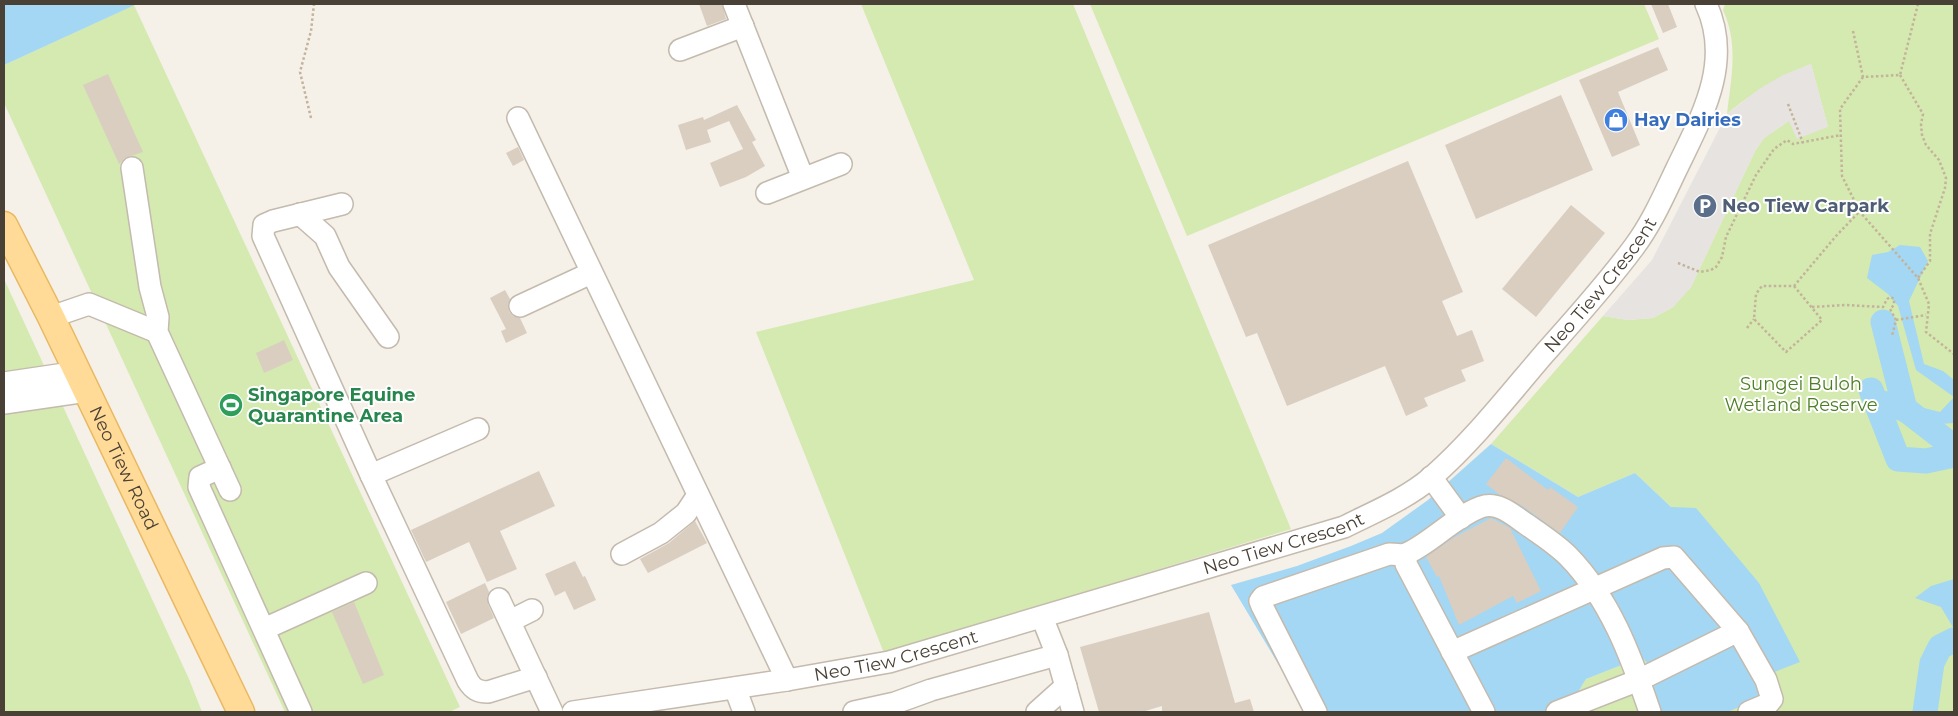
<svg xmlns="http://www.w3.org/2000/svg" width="1958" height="716" font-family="Montserrat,sans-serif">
<rect width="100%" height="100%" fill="#f5f0e8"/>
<g fill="#d4eab0">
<path d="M 861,4 L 1073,4 L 1291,529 L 884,653 L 756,332 L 974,280 Z"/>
<path d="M 1090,4 L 1644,4 L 1659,39 L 1187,236 Z"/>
<path d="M 1725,4 L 1954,4 L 1954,712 L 1676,712 L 1671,507 L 1635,473 L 1578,497 L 1491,444 L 1603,316 L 1628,320 L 1653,318 L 1673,307 L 1691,287 L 1755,151 L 1764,138 L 1789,121 L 1828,127 L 1811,64 C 1779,77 1752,92 1727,114 C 1731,78 1739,45 1723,10 Z"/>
<path d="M 134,5 L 460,707 L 449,712 L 285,712 L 4,103 L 4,65 Z"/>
<path d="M 4,279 L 189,679 L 202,712 L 4,712 Z"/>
<path d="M 1644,656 L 1665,712 L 1566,712 L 1586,679 Z"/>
</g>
<path fill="#e6e3e0" d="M 1811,64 L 1828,127 L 1797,139 L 1789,121 L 1764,138 L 1755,151 L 1691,287 L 1673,307 L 1653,318 L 1628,320 L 1603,316 L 1652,260 L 1727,114 L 1759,89 L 1783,75 Z"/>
<g fill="#a3d7f3">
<path d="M 4,4 L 137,4 L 4,65 Z"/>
<path d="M 1900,245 L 1920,247 L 1928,261 L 1909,301 L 1924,364 L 1943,371 L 1954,380 L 1954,397 L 1916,370 L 1898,306 L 1888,294 L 1867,278 L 1872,255 L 1888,252 Z"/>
<path d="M 1871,390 L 1896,392 L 1920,407 L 1940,412 L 1954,397 L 1954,423 L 1912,426 L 1882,414 Z"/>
<path d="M 1491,444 L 1578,497 L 1635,473 L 1671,507 L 1696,508 L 1759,583 L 1800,662 L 1759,678 L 1764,697 L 1727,712 L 1659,712 L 1646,685 L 1652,678 L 1647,663 L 1642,657 L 1586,679 L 1566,712 L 1307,712 L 1231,585 L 1297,566 L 1351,546 L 1382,533 L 1428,500 Z"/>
<path d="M 1954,579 L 1954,629 L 1941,607 L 1915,598 L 1931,586 Z"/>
</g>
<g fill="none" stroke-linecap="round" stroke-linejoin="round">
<g stroke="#a3d7f3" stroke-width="25">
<path d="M 1883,322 L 1905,409 L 1954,447"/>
<path d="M 1871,390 L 1898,459 L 1926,461 L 1954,455"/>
<path d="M 1925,712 L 1932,663 L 1940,647 L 1954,640"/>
</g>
</g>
<g fill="#dacec0">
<path d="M 699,4 L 722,4 L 726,19 L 707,26 Z"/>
<path d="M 1651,4 L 1668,4 L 1677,27 L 1663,33 Z"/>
<path d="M 1658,47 L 1668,70 L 1618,92 L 1640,145 L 1612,157 L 1579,80 Z"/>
<path d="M 108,74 L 143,152 L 125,158 L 119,164 L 83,85 Z"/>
<path d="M 1561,95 L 1593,170 L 1476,219 L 1445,145 Z"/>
<path d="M 737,105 L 756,140 L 752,142 L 765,166 L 746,177 L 720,187 L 710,163 L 743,149 L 729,121 L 707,130 L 711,142 L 686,150 L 678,125 L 703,117 L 704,120 Z"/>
<path d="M 518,147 L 524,160 L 513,166 L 506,153 Z"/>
<path d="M 1408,161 L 1463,292 L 1442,301 L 1457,336 L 1472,330 L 1484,361 L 1461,370 L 1466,381 L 1424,398 L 1428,406 L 1406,416 L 1385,366 L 1287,406 L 1257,333 L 1246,337 L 1208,245 Z"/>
<path d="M 1571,205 L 1605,233 L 1536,317 L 1502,289 Z"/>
<path d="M 505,290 L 510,299 L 508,305 L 509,312 L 513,316 L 520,318 L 527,333 L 506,343 L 501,331 L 506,329 L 490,298 Z"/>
<path d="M 284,340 L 293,360 L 264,373 L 256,353 Z"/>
<path d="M 1506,458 L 1548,490 L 1550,487 L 1578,507 L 1560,533 L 1521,505 L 1500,495 L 1486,484 Z"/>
<path d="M 539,471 L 555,506 L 500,531 L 517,569 L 487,582 L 469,542 L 426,562 L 411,530 Z"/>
<path d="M 1491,518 L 1510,528 L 1541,591 L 1517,603 L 1513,596 L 1459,625 L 1439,576 L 1437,577 L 1426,557 L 1453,538 Z"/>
<path d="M 695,521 L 707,543 L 648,573 L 640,559 L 669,543 Z"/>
<path d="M 575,561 L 583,577 L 585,576 L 596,600 L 574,610 L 565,591 L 555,596 L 545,574 Z"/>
<path d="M 485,583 L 489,592 L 487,597 L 488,604 L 494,618 L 461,634 L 446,602 Z"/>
<path d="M 354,602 L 384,675 L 363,684 L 332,612 Z"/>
<path d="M 1209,612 L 1235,703 L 1250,699 L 1254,712 L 1162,712 L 1162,706 L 1142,712 L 1099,712 L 1080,647 Z"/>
</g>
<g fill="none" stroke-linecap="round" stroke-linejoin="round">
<g stroke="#c4baad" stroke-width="24">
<g id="minor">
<path d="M 734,4 L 803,178"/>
<path d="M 680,50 L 743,26"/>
<path d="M 518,118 L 787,680"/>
<path d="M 132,168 L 150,287 L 158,317 L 157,332 L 230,490"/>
<path d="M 767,193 L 841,164"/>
<path d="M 342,204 L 273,221 L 264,225 L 263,236 L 371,475 L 468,681 C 473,689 478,692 488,692 L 536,677"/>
<path d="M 300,214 L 325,236 L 339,267 L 388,337"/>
<path d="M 520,306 L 591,273"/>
<path d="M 51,317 L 89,304 L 157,332"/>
<path d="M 4,383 L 78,372"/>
<path d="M 4,403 L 87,391"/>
<path d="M 220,468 L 200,477 L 199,487 L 301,712"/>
<path d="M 371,475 L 478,429"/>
<path d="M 1431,477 L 1461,518"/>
<path d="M 622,554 L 661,533 L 686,513 L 698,495"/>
<path d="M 1406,554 L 1406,564 L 1484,712"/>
<path d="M 499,599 L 552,712"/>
<path d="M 1042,617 L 1057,655 L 1073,712"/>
<path d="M 510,621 L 532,610"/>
<path d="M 264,629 L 366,583"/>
<path d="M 1452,652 L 1663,558 L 1674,557 L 1738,631 L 1766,680 L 1772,699 L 1768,704 L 1749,712"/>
<path d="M 735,688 L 744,712"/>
<path id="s1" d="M 573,712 L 787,680 L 889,662 L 1344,527 C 1374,512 1406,499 1432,477 C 1474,440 1508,396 1544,354 C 1575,319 1606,285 1634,247 C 1652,223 1664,195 1677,168 C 1702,116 1733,62 1706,4"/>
<path d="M 854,712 L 895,703 L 931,690 L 1057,655"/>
<path d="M 1037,712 L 1066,686"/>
<path d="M 1316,712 L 1262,606 L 1260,601 L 1263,597 L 1389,554 C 1394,554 1403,556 1408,553 C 1432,542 1454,517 1481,507 C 1498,501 1513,515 1526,524 C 1539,533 1556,544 1568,556 C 1610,599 1631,656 1650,712"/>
<path d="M 1557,712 L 1639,680 L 1738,631"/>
</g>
</g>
<g stroke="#e9b862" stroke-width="29">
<g id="major">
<path id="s2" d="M 4,225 L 51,317 L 241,712"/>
</g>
</g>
<g stroke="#c3b39b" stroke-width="2.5" stroke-dasharray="2.5 2.5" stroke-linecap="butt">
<path d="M 1853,31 L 1863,77 L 1900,75 L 1918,4"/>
<path d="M 1900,75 L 1923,114 L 1921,124 L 1922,135 L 1926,145 L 1939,160 L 1946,178 L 1945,188 L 1930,234 L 1930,261 L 1918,278"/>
<path d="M 1863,77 L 1840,109 L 1842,176 L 1860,212 L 1918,278 L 1929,304 L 1926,332 L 1954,354"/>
<path d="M 1788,104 L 1803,143"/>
<path d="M 311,118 L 300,72 L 311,31 L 314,4"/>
<path d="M 1678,263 L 1700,272 L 1711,270 L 1716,267 L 1722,257 L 1726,237 L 1756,175 L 1774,149 L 1787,140 L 1793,144 L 1841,135"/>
<path d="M 1794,286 L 1822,320 L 1786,352 L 1754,319 L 1756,294 L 1762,286 L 1794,286 L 1836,236 L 1859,212"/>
<path d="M 1812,307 L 1845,305 L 1883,307 L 1887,299 L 1891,297 L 1894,299 L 1894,305 L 1890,309 L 1896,320 L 1892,336"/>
<path d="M 1896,320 L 1926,315"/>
<path d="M 1747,328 L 1754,319"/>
</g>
<use href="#minor" stroke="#fff" stroke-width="21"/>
<use href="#major" stroke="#ffdb97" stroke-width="26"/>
</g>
<defs>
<g id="shop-disc" transform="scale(1.25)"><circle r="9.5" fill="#3f7fe0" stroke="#fff"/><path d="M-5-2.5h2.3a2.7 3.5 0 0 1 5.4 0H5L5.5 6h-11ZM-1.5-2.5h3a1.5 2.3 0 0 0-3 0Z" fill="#fff"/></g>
<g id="parking-disc" transform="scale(1.25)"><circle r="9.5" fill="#5c6f8a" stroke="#fff"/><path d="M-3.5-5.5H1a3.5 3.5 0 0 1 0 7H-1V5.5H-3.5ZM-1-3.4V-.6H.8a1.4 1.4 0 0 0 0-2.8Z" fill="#fff"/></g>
<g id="stadium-disc" transform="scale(1.25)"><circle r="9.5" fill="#2e9e5b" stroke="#fff"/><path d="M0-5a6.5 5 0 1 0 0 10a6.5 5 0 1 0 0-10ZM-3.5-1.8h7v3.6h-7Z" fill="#fff"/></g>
</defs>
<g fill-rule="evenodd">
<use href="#shop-disc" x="1616" y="120"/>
<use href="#parking-disc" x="1705" y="206"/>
<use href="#stadium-disc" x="231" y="405"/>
</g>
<g text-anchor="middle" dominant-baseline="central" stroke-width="4" stroke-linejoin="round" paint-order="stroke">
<g font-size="18" font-weight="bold" fill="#366cbe" stroke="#fff" text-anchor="start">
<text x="1634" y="120">Hay Dairies</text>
</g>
<g font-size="18" font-weight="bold" fill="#4e5e75" stroke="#fff" text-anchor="start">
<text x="1722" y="206">Neo Tiew Carpark</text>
</g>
<g font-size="18" fill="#494036" stroke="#fff">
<text stroke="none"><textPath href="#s1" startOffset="1152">Neo Tiew Crescent</textPath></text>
<text stroke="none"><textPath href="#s2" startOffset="271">Neo Tiew Road</textPath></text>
<text stroke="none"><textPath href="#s1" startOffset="732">Neo Tiew Crescent</textPath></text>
<text stroke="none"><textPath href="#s1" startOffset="328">Neo Tiew Crescent</textPath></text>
</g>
<g font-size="18" fill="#4d7e26" stroke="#fff">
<text x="1801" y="384">Sungei Buloh<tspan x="1801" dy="21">Wetland Reserve</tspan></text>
</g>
<g font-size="18" font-weight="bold" fill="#27864d" stroke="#fff" text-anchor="start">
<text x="248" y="395">Singapore Equine<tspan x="248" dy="21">Quarantine Area</tspan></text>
</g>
</g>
<rect width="1958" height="716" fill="none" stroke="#494036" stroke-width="10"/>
</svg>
